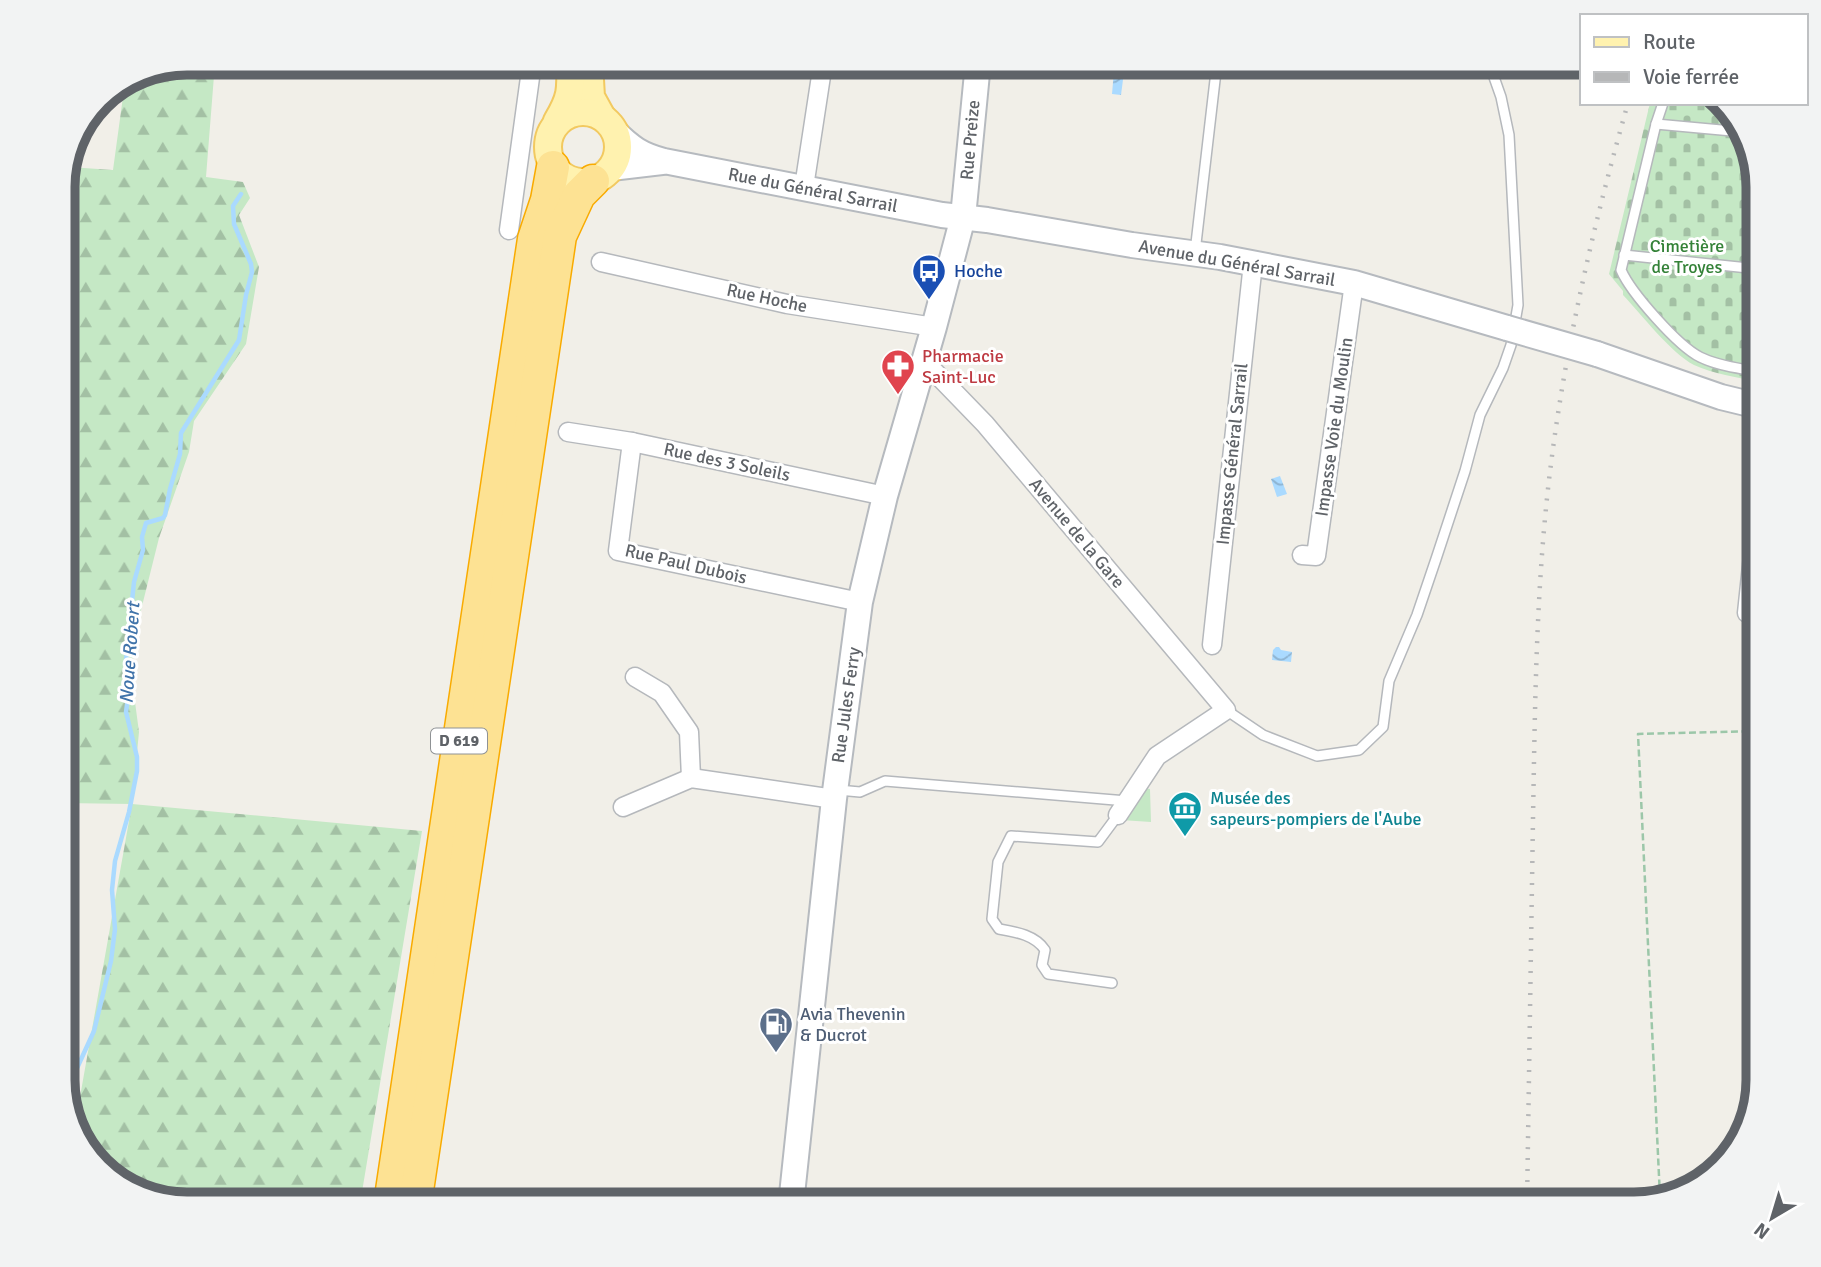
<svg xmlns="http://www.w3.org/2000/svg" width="1821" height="1267" font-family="Signika,sans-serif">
<defs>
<pattern id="forest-firs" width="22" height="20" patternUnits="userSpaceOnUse" patternTransform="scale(1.75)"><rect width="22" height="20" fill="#c5e8c5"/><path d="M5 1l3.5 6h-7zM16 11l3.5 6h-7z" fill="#a3c0a4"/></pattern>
<pattern id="cemetery-stones" width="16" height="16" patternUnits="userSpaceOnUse" patternTransform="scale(1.75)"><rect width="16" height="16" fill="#c5e8c5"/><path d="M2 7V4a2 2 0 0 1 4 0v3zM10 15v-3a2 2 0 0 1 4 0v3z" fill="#a3c0a4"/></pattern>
<pattern id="water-waves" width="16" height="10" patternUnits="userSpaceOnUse" patternTransform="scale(1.75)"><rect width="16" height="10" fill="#aadaff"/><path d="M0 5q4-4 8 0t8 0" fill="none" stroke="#8eb4d2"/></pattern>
</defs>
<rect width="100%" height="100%" fill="#f1efe8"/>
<path fill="#c5e8c5" d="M 1145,788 L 1150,789 L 1151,822 L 1121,820 Z"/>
<path fill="url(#forest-firs)" d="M 187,63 L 215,63 L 206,177 L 243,182 L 250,198 L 239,215 L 259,267 L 246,344 L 194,421 L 189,452 L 159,538 L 135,634 L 131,672 L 139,732 L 132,804 L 422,831 L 360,1204 L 187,1204 L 118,1183 L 79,1142 L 75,1125 L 132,804 L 63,803 L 63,179 L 69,167 L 113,170 L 125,82 L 140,72 Z"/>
<path fill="url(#cemetery-stones)" d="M 1650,103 L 1721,103 L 1742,125 L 1758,186 L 1758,382 C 1737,377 1713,374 1694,365 C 1671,353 1641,314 1623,295 L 1623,291 L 1609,274 Z"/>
<g fill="url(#water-waves)">
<path d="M 1114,71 L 1124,72 L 1121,95 L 1112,94 Z"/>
<path d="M 1280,476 L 1287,494 L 1277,497 L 1271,479 Z"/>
<path d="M 1276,647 L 1279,647 L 1281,650 L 1292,652 L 1291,662 L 1272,660 L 1273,650 Z"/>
</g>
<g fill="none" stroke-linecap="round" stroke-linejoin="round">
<path stroke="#aadaff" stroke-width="4.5" d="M 66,1097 L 67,1090 L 94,1031 L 111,961 L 115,929 L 112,890 L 115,861 L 129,812 L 137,771 L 137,757 L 126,712 L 130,683 L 126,660 L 134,582 L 143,550 L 142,537 L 146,523 L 163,518 L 165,515 L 170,489 L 180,454 L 181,433 L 239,340 L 246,295 L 252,272 L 251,264 L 234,224 L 233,206 L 241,194"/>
<g stroke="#b5b8bc" stroke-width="12">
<g id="lane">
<path d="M 1663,103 L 1656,124 L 1621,270 C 1631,293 1678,346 1700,357 C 1718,366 1739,368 1758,372"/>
<path d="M 1656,124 L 1743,132"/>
<path d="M 1195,252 L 1217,63"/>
<path d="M 1624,255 L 1758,269"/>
<path d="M 1226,710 L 1263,735 L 1317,756 L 1359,750 L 1383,727 L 1389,681 L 1417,615 L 1436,559 L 1465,471 L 1480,415 L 1503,368 L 1511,345 L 1518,305 L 1509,135 L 1501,97 L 1489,63"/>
<path d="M 838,790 L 860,792 L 885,781 L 1127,801"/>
<path d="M 1112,983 L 1048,974 L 1042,965 L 1045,950 C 1035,935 1016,932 999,929 L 992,919 L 998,862 L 1011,836 L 1098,842 L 1118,815"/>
</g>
</g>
<g stroke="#b5b8bc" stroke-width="21">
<g id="street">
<path d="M 804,187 L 823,63"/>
<path d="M 509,230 L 532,63"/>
<path d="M 601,262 L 787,304 L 934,327"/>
<path d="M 924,361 L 985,424 L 1226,710 L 1157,756 L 1118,815"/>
<path d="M 568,432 L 632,442 L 885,496"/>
<path d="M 632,442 L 618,551 L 860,602"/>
<path d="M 1302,555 L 1316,556 L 1354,283"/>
<path d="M 1747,613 L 1758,509"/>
<path d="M 1212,645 L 1253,263"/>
<path d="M 635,677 L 662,693 L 689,732 L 691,778"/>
<path d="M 623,807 L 691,778 L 834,799"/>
</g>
</g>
<g stroke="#b6babf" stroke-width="28">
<g id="secondary">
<path d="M 614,131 C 631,148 641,155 664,161 L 942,215 L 987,220 L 1132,245 L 1220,257 L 1354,283 L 1507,328"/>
<path d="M 611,168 L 662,162"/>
<path d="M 1597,354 L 1721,397 L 1758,406"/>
<path d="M 791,1204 L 834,799 L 860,602 L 885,496 L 934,327 L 963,217 L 978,63"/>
</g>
</g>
<g stroke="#f2c960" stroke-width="30">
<g id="primary">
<path d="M 589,63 L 591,97 L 602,117"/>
<circle cx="583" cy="147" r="35"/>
<path d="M 557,121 C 571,98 571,90 570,63"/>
</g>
</g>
<g stroke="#f9ab00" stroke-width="35">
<g id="highway">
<path d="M 390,1204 L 534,239 L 547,200 L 553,167"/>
<path d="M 415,1204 L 560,236 L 579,195 L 593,181"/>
</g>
</g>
<path stroke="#9cc7a9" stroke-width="2.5" stroke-dasharray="7 3.5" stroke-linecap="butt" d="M 1660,1197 L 1638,734 L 1758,731"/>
<use href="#lane" stroke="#fff" stroke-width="9"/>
<use href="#street" stroke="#fff" stroke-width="18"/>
<use href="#secondary" stroke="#fff" stroke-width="24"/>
<use href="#primary" stroke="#fff2af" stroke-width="26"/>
<use href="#highway" stroke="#fde293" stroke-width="32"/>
<path stroke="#b6b7b8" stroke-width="4.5" stroke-dasharray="2 9" stroke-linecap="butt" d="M 1527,1204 C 1529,1076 1531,947 1533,819 C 1535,706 1536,592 1549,480 C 1564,352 1593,226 1628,103"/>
<g stroke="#b6babf" stroke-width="28" stroke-linecap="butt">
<path id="secondary-bridge" d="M 1507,328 L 1597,354"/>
</g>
<use href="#secondary-bridge" stroke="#fff" stroke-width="24"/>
</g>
<defs>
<g id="bus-pin" transform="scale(1.75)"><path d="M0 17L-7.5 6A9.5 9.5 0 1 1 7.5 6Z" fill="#1a4fb4" stroke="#fff"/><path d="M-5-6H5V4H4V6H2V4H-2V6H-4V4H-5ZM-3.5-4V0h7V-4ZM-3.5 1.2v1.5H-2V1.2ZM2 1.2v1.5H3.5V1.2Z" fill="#fff"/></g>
<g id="pharmacy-pin" transform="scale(1.75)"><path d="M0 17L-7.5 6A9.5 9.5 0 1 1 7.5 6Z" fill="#e0444e" stroke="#fff"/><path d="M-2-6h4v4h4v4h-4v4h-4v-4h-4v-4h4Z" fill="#fff"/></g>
<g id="museum-pin" transform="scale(1.75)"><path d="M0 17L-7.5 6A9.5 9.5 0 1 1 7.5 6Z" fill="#0f9aa8" stroke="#fff"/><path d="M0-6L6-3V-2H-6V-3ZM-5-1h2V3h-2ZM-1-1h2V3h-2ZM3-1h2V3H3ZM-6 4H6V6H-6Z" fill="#fff"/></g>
<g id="fuel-pin" transform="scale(1.75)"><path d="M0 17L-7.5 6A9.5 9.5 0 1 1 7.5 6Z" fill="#5c6f8a" stroke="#fff"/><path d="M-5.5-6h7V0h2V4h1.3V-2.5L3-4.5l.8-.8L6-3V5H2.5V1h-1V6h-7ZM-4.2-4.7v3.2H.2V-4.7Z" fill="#fff"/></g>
</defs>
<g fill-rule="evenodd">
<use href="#bus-pin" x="929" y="271"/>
<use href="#pharmacy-pin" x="898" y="366"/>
<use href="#museum-pin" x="1185" y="808"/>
<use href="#fuel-pin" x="776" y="1024"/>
</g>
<g text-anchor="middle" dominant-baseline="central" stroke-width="6" stroke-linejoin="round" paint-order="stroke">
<rect fill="#fff" stroke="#8f9295" stroke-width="2" x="431" y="728.5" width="56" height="25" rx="5"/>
<g font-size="16" font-weight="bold" fill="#5f6368">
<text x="459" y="741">D 619</text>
</g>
<g font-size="18" fill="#5f6368" stroke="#fff">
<text transform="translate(970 140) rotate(-85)">Rue Preize</text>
<text transform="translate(813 190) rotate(11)">Rue du Général Sarrail</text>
<text transform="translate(1237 263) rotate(10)">Avenue du Général Sarrail</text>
<text transform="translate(767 298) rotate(12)">Rue Hoche</text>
<text transform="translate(1334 427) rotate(-82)">Impasse Voie du Moulin</text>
<text transform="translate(1232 454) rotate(-84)">Impasse Général Sarrail</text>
<text transform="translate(727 462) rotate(12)">Rue des 3 Soleils</text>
<text transform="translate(1077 533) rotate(50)">Avenue de la Gare</text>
<text transform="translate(686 564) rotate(13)">Rue Paul Dubois</text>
<text transform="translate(846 705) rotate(-82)">Rue Jules Ferry</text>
</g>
<g font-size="18" fill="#348238" stroke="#fff">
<text x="1687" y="246">Cimetière<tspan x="1687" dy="21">de Troyes</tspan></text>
</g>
<g font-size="18" fill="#164399" stroke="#fff" text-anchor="start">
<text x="954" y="271">Hoche</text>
</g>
<g font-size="18" fill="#be3a42" stroke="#fff" text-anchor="start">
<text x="922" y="356">Pharmacie<tspan x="922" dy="21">Saint-Luc</tspan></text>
</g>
<g font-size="18" fill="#0d838f" stroke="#fff" text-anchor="start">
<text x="1210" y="798">Musée des<tspan x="1210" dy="21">sapeurs-pompiers de l'Aube</tspan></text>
</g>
<g font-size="18" fill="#4e5e75" stroke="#fff" text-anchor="start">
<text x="800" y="1014">Avia Thevenin<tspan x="800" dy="21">&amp; Ducrot</tspan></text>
</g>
<g font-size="19" font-style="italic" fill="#4174aa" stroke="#fff">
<text transform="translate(130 653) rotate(-86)">Noue Robert</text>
</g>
</g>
<path d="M0 0H1821V1267H0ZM187 75H1634A112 112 0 0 1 1746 187V1080A112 112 0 0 1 1634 1192H187A112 112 0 0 1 75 1080V187A112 112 0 0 1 187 75Z" fill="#f2f3f3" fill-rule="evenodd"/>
<path fill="none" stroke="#5f6368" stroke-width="9" d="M187 75H1634A112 112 0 0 1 1746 187V1080A112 112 0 0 1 1634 1192H187A112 112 0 0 1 75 1080V187A112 112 0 0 1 187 75Z"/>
<rect x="1580" y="14" width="228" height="91" fill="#ffffff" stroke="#bfc1c3" stroke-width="2"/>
<rect x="1594" y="37" width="35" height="10" fill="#fff2af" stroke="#bfc1c3" stroke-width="2"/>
<text x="1643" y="49" font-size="21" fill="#5f6368">Route</text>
<rect x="1594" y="72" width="35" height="10" fill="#b6b7b8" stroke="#bfc1c3" stroke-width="2"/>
<text x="1643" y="84" font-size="21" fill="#5f6368">Voie ferrée</text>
<g transform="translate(1772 1218) rotate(218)" stroke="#ffffff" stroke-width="5" paint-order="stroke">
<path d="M0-5L12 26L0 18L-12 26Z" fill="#5f6368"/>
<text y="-10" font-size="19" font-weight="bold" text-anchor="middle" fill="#5f6368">N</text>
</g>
</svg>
